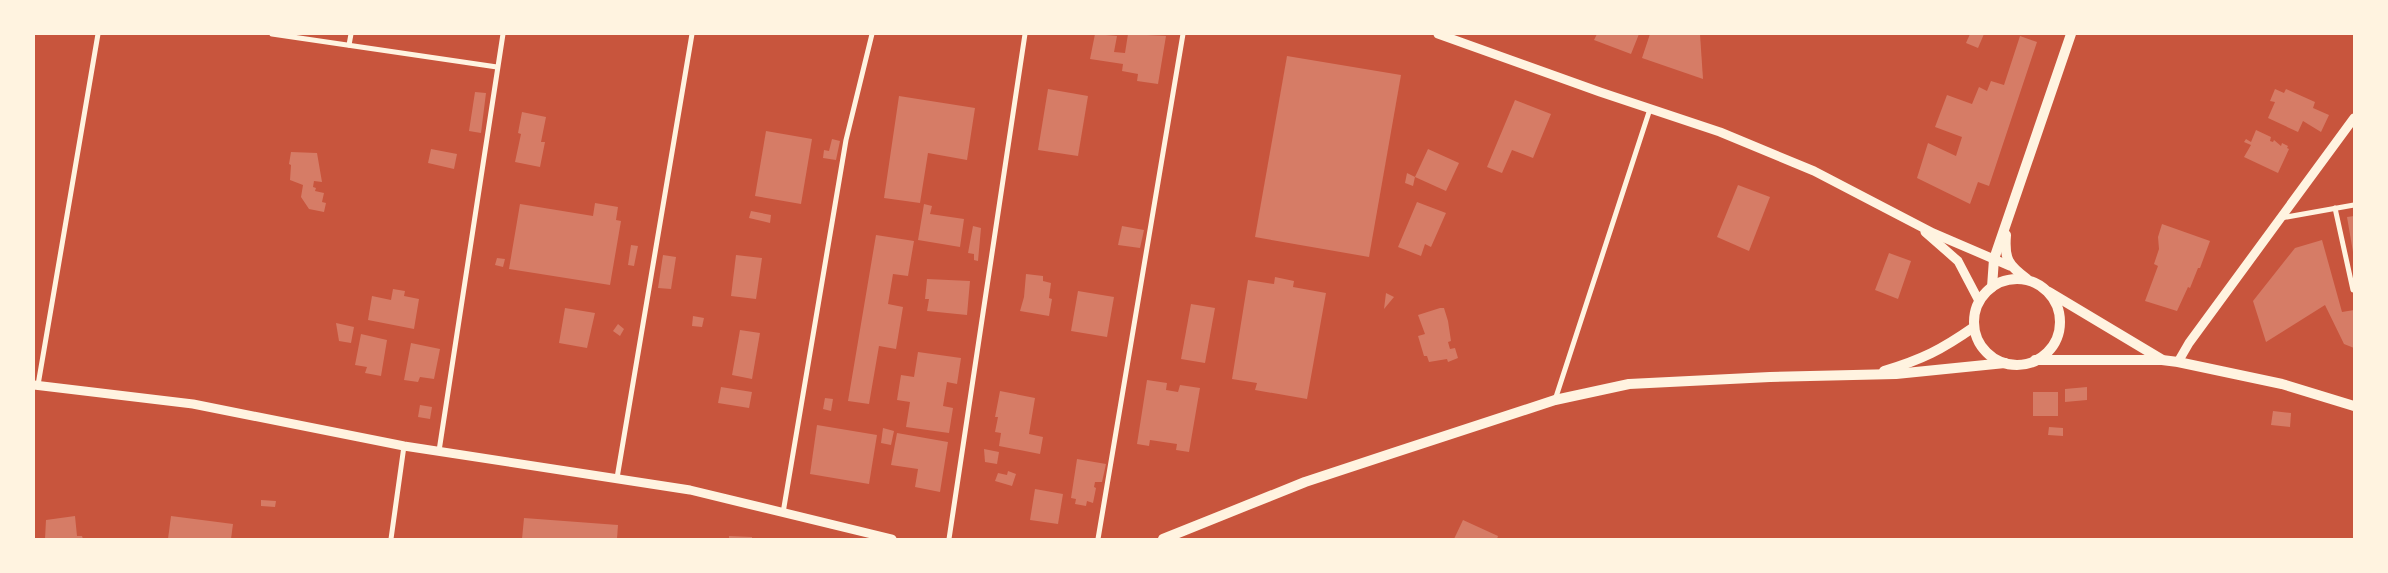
<svg xmlns="http://www.w3.org/2000/svg" width="2388" height="573" font-family="'Archivo Narrow',sans-serif">
<rect width="100%" height="100%" fill="#c8553d"/>
<g fill="#d67c66">
<path d="M 1095,34 L 1117,36 L 1114,52 L 1125,53 L 1128,34 L 1166,36 L 1158,84 L 1137,81 L 1138,74 L 1122,71 L 1123,64 L 1090,59 Z"/>
<path d="M 1597,34 L 1639,34 L 1631,54 L 1594,40 Z"/>
<path d="M 1650,34 L 1700,34 L 1703,79 L 1642,58 Z"/>
<path d="M 1970,34 L 1984,34 L 1978,48 L 1966,43 Z"/>
<path d="M 2020,36 L 2037,42 L 1989,186 L 1978,182 L 1970,204 L 1917,178 L 1928,143 L 1956,156 L 1962,137 L 1935,127 L 1947,95 L 1972,104 L 1979,87 L 1987,91 L 1991,81 L 2004,85 Z"/>
<path d="M 1287,56 L 1401,75 L 1369,257 L 1255,237 Z"/>
<path d="M 1048,89 L 1088,96 L 1078,156 L 1038,150 Z"/>
<path d="M 2275,89 L 2284,93 L 2286,89 L 2315,102 L 2313,108 L 2329,115 L 2321,132 L 2303,121 L 2298,132 L 2268,118 L 2275,102 L 2270,101 Z"/>
<path d="M 475,92 L 486,93 L 481,133 L 469,131 Z"/>
<path d="M 899,96 L 975,108 L 967,160 L 928,153 L 920,203 L 884,198 Z"/>
<path d="M 1515,100 L 1551,114 L 1533,158 L 1512,150 L 1502,173 L 1487,167 Z"/>
<path d="M 522,112 L 546,117 L 541,142 L 545,142 L 540,167 L 515,162 L 521,134 L 518,133 Z"/>
<path d="M 2256,130 L 2271,137 L 2270,141 L 2273,142 L 2274,140 L 2281,146 L 2282,143 L 2288,146 L 2287,148 L 2289,149 L 2278,173 L 2244,157 L 2251,145 L 2244,142 L 2246,139 L 2251,142 Z"/>
<path d="M 766,131 L 812,139 L 801,204 L 755,196 Z"/>
<path d="M 832,139 L 840,141 L 836,160 L 823,158 L 824,150 L 829,151 Z"/>
<path d="M 431,149 L 457,154 L 454,169 L 428,163 Z"/>
<path d="M 1428,149 L 1459,163 L 1446,191 L 1415,177 Z"/>
<path d="M 291,152 L 317,153 L 322,182 L 314,181 L 313,187 L 316,188 L 315,191 L 324,193 L 322,202 L 326,203 L 324,212 L 309,209 L 301,197 L 303,185 L 290,180 L 291,165 L 289,164 Z"/>
<path d="M 1407,173 L 1415,177 L 1413,186 L 1405,183 Z"/>
<path d="M 1738,185 L 1770,197 L 1749,251 L 1717,237 Z"/>
<path d="M 1417,202 L 1446,213 L 1431,247 L 1425,244 L 1421,256 L 1398,247 Z"/>
<path d="M 595,203 L 618,207 L 616,220 L 621,221 L 610,285 L 509,269 L 520,204 L 593,216 Z"/>
<path d="M 924,204 L 932,206 L 930,214 L 964,219 L 960,247 L 918,240 Z"/>
<path d="M 751,211 L 771,215 L 770,223 L 749,218 Z"/>
<path d="M 2354,216 L 2354,252 L 2353,252 L 2347,217 Z"/>
<path d="M 2162,224 L 2210,241 L 2200,268 L 2198,268 L 2190,288 L 2188,287 L 2177,311 L 2145,301 L 2158,266 L 2154,264 L 2159,249 L 2158,237 Z"/>
<path d="M 973,226 L 981,228 L 978,261 L 974,260 L 974,254 L 968,253 Z"/>
<path d="M 1122,226 L 1144,230 L 1140,248 L 1118,245 Z"/>
<path d="M 876,235 L 914,241 L 908,276 L 893,274 L 888,304 L 903,307 L 896,349 L 879,346 L 869,404 L 848,401 Z"/>
<path d="M 2322,240 L 2342,312 L 2354,310 L 2354,348 L 2344,344 L 2325,305 L 2266,342 L 2253,301 L 2295,248 Z"/>
<path d="M 631,245 L 638,246 L 634,266 L 628,265 Z"/>
<path d="M 1889,253 L 1911,261 L 1898,299 L 1875,290 Z"/>
<path d="M 663,255 L 676,257 L 671,289 L 658,288 Z"/>
<path d="M 736,255 L 762,258 L 756,299 L 731,296 Z"/>
<path d="M 497,258 L 505,259 L 503,267 L 495,265 Z"/>
<path d="M 1026,274 L 1043,276 L 1043,281 L 1051,283 L 1049,298 L 1052,299 L 1049,316 L 1020,311 L 1024,297 Z"/>
<path d="M 1275,277 L 1294,281 L 1293,287 L 1326,293 L 1307,399 L 1255,390 L 1257,383 L 1232,379 L 1248,280 L 1274,284 Z"/>
<path d="M 927,279 L 970,281 L 967,315 L 927,311 L 929,299 L 925,299 Z"/>
<path d="M 393,289 L 405,291 L 404,296 L 419,299 L 414,329 L 368,320 L 372,296 L 391,300 Z"/>
<path d="M 1078,291 L 1114,297 L 1107,337 L 1071,331 Z"/>
<path d="M 1386,293 L 1394,297 L 1384,309 Z"/>
<path d="M 1191,304 L 1215,308 L 1205,363 L 1181,359 Z"/>
<path d="M 565,308 L 595,313 L 587,348 L 559,343 Z"/>
<path d="M 1440,308 L 1444,308 L 1448,321 L 1451,341 L 1448,342 L 1450,349 L 1455,348 L 1458,358 L 1448,362 L 1447,359 L 1429,362 L 1427,356 L 1424,356 L 1418,336 L 1425,334 L 1418,315 Z"/>
<path d="M 693,316 L 704,318 L 702,327 L 692,326 Z"/>
<path d="M 336,323 L 354,327 L 351,343 L 339,341 Z"/>
<path d="M 618,324 L 624,329 L 620,336 L 613,331 Z"/>
<path d="M 740,330 L 760,333 L 752,379 L 732,375 Z"/>
<path d="M 361,334 L 387,340 L 381,376 L 365,373 L 367,367 L 355,365 Z"/>
<path d="M 411,343 L 440,349 L 434,379 L 420,377 L 418,382 L 404,380 Z"/>
<path d="M 918,352 L 961,358 L 957,384 L 947,382 L 943,406 L 953,408 L 949,433 L 906,427 L 910,402 L 897,400 L 901,375 L 914,377 Z"/>
<path d="M 1147,380 L 1167,383 L 1166,390 L 1178,392 L 1180,385 L 1200,388 L 1189,452 L 1176,450 L 1177,444 L 1150,440 L 1149,446 L 1137,444 Z"/>
<path d="M 721,387 L 752,392 L 749,408 L 718,403 Z"/>
<path d="M 2087,387 L 2087,400 L 2065,402 L 2065,389 Z"/>
<path d="M 1000,391 L 1035,398 L 1029,434 L 1043,437 L 1040,454 L 999,446 L 1001,433 L 995,432 L 998,417 L 995,417 Z"/>
<rect x="2033" y="392" width="25" height="24"/>
<path d="M 825,398 L 833,399 L 831,411 L 823,409 Z"/>
<path d="M 420,405 L 432,407 L 430,419 L 418,417 Z"/>
<path d="M 2273,411 L 2291,413 L 2290,427 L 2271,425 Z"/>
<path d="M 817,425 L 877,435 L 869,484 L 810,474 Z"/>
<path d="M 2049,427 L 2063,428 L 2063,436 L 2048,435 Z"/>
<path d="M 883,428 L 894,431 L 891,445 L 881,443 Z"/>
<path d="M 897,433 L 948,442 L 940,492 L 915,487 L 918,469 L 891,465 Z"/>
<path d="M 984,449 L 999,452 L 997,464 L 985,462 Z"/>
<path d="M 1077,459 L 1106,464 L 1102,482 L 1095,482 L 1094,487 L 1096,488 L 1093,503 L 1087,501 L 1086,506 L 1075,504 L 1076,499 L 1071,498 Z"/>
<path d="M 1008,471 L 1016,474 L 1012,486 L 995,481 L 998,473 L 1007,475 Z"/>
<path d="M 1035,489 L 1063,494 L 1058,524 L 1030,520 Z"/>
<path d="M 261,500 L 276,501 L 275,507 L 261,506 Z"/>
<path d="M 75,516 L 77,536 L 82,536 L 83,539 L 45,539 L 46,520 Z"/>
<path d="M 171,516 L 233,524 L 231,539 L 168,539 Z"/>
<path d="M 524,518 L 618,525 L 617,539 L 522,539 Z"/>
<path d="M 1463,520 L 1498,536 L 1497,539 L 1454,539 Z"/>
<path d="M 729,536 L 752,537 L 752,539 L 729,539 Z"/>
</g>
<g fill="none" stroke-linecap="round" stroke-linejoin="round">
<g stroke="#fff3e0" stroke-width="5">
<path d="M 272,34 L 497,67"/>
<path d="M 349,45 L 351,34"/>
<path d="M 2335,208 L 2353,290 L 2354,290"/>
<path d="M 2281,218 L 2354,205"/>
<path d="M 38,385 L 98,34"/>
<path d="M 1555,400 L 1650,109"/>
<path d="M 439,451 L 503,34"/>
<path d="M 617,478 L 692,34"/>
<path d="M 783,513 L 846,140 L 872,34"/>
<path d="M 391,539 L 404,446"/>
<path d="M 949,539 L 1025,34"/>
<path d="M 1098,539 L 1183,34"/>
</g>
<g stroke="#fff3e0" stroke-width="9">
<path d="M 1438,34 L 1600,92 L 1720,132 L 1814,171 L 1933,233 L 2010,266"/>
<path d="M 1925,232 L 1958,261 L 1979,301"/>
<path d="M 2178,362 L 2189,343 L 2354,118"/>
<path d="M 34,385 L 193,404 L 404,446 L 690,490 L 892,539"/>
</g>
<g stroke="#fff3e0" stroke-width="10">
<path d="M 2006,235 C 2004,259 2008,265 2027,279"/>
<circle cx="2017" cy="322" r="43"/>
<path d="M 1992,287 L 1994,259 L 2071,34"/>
<path d="M 2049,292 L 2161,359"/>
<path d="M 2035,360 L 2162,360 L 2178,362 L 2282,384 L 2354,406"/>
<path d="M 1884,371 C 1923,359 1941,350 1974,327"/>
<path d="M 1163,539 L 1305,482 L 1393,453 L 1555,400 L 1629,384 L 1770,377 L 1896,374 L 2005,363"/>
</g>
</g>
<rect width="2388" height="573" fill="none" stroke="#fff3e0" stroke-width="70"/>
</svg>
